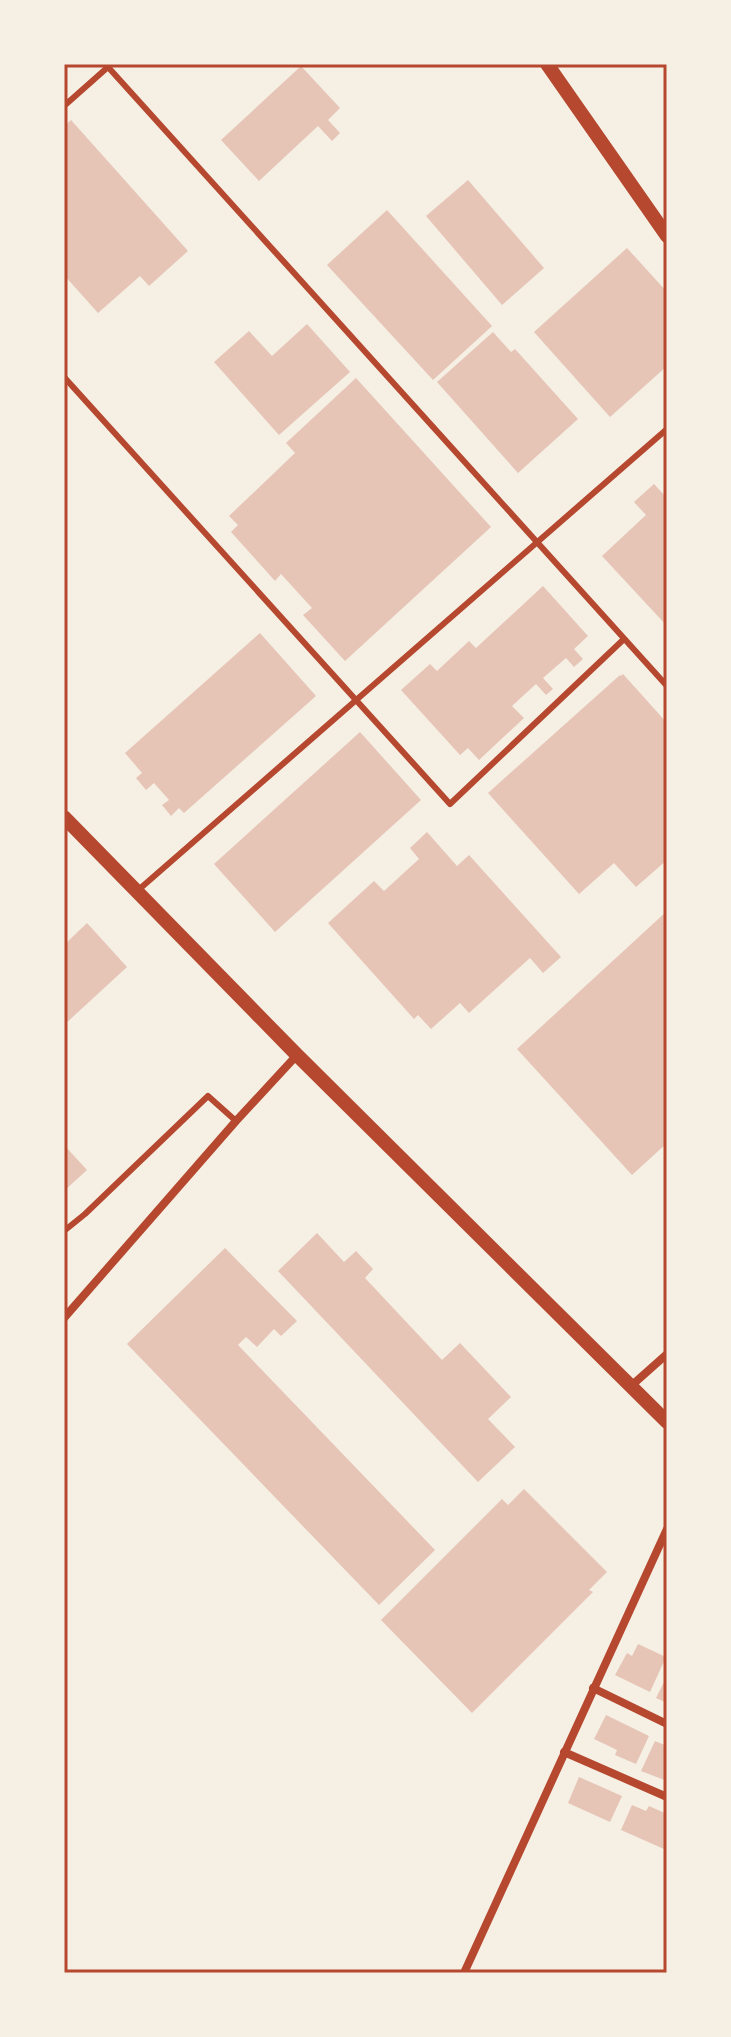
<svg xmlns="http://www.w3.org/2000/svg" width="731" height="2037" font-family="'Fira Sans Condensed',sans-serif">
<rect width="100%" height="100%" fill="#f6efe4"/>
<g fill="#e6c5b7">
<path d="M 301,66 L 340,108 L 328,120 L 340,133 L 332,141 L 318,126 L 259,181 L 221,140 Z"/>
<path d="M 71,120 L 188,251 L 149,286 L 140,276 L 98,313 L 64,275 L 64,126 Z"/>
<path d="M 468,180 L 544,268 L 502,305 L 426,216 Z"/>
<path d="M 387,210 L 492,326 L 433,380 L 327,265 Z"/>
<path d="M 627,248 L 667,292 L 667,366 L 610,417 L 534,332 Z"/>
<path d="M 307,324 L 350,372 L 279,435 L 214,362 L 249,331 L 272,356 Z"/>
<path d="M 493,332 L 511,352 L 515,349 L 578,419 L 518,473 L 437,382 Z"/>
<path d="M 356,378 L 491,527 L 345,661 L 303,615 L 312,608 L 281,574 L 275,581 L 231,532 L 238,525 L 229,516 L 295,453 L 286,443 Z"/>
<path d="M 654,484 L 667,498 L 667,626 L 602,556 L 646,515 L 634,502 Z"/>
<path d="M 543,586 L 588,636 L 574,649 L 583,659 L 574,667 L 566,658 L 543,678 L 553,689 L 546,695 L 536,684 L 512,706 L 524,718 L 479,760 L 468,748 L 460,755 L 401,690 L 430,664 L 437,671 L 469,641 L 476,648 Z"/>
<path d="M 260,633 L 316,696 L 184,813 L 179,808 L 171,816 L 162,805 L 169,800 L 154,783 L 146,790 L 136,778 L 142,773 L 125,753 Z"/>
<path d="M 623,674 L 667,723 L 667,860 L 636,887 L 614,863 L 579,894 L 488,793 L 620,675 L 621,676 Z"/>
<path d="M 360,732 L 421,800 L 275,932 L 214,864 Z"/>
<path d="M 427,832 L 457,866 L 469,855 L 561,957 L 543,973 L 530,958 L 469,1013 L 460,1003 L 431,1029 L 418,1015 L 414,1019 L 328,923 L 374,881 L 384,891 L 419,859 L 410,848 Z"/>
<path d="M 667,911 L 667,1143 L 632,1175 L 517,1049 Z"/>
<path d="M 87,923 L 127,967 L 64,1025 L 64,945 Z"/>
<path d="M 64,1145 L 87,1170 L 64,1191 Z"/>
<path d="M 317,1233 L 344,1262 L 356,1251 L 373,1269 L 365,1278 L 442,1360 L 460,1343 L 511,1397 L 488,1419 L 515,1447 L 478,1482 L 278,1271 Z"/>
<path d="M 225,1248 L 297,1321 L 281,1336 L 274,1329 L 257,1347 L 246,1337 L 238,1345 L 435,1550 L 379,1605 L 127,1344 Z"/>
<path d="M 524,1489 L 607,1572 L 589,1590 L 593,1592 L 472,1713 L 381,1620 L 502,1499 L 508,1505 Z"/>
<path d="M 638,1644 L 666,1657 L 650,1692 L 615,1675 L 627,1653 L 632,1656 Z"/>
<path d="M 667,1676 L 667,1703 L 656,1698 Z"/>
<path d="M 606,1715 L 649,1736 L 636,1764 L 615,1755 L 617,1750 L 594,1739 Z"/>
<path d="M 655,1741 L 667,1746 L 667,1781 L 641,1771 Z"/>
<path d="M 579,1777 L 622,1796 L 610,1822 L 568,1803 Z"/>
<path d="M 632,1805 L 646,1811 L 649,1806 L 667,1814 L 667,1843 L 664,1849 L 621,1830 Z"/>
</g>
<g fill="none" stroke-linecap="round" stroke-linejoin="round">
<g stroke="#b5482f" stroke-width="6">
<path d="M 64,106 L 108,67 L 667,686"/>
<path d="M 64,377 L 450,804 L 624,639"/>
<path d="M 136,892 L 667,429"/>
<path d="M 64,1231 L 85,1214 L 208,1096 L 236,1121"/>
</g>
<g stroke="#b5482f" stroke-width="8">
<path d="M 64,1318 L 236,1121 L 297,1055"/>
<path d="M 631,1386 L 667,1354"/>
<path d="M 593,1688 L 667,1724"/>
<path d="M 564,1752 L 667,1797"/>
<path d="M 464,1973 L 667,1529"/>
</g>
<g stroke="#b5482f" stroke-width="14">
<path d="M 547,64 L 667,236"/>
<path d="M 64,817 L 297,1055 L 667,1422"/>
</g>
</g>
<rect width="731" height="2037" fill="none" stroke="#f6efe4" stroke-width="132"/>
<rect x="66" y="66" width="599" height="1905" fill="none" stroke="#b5482f" stroke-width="3"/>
</svg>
